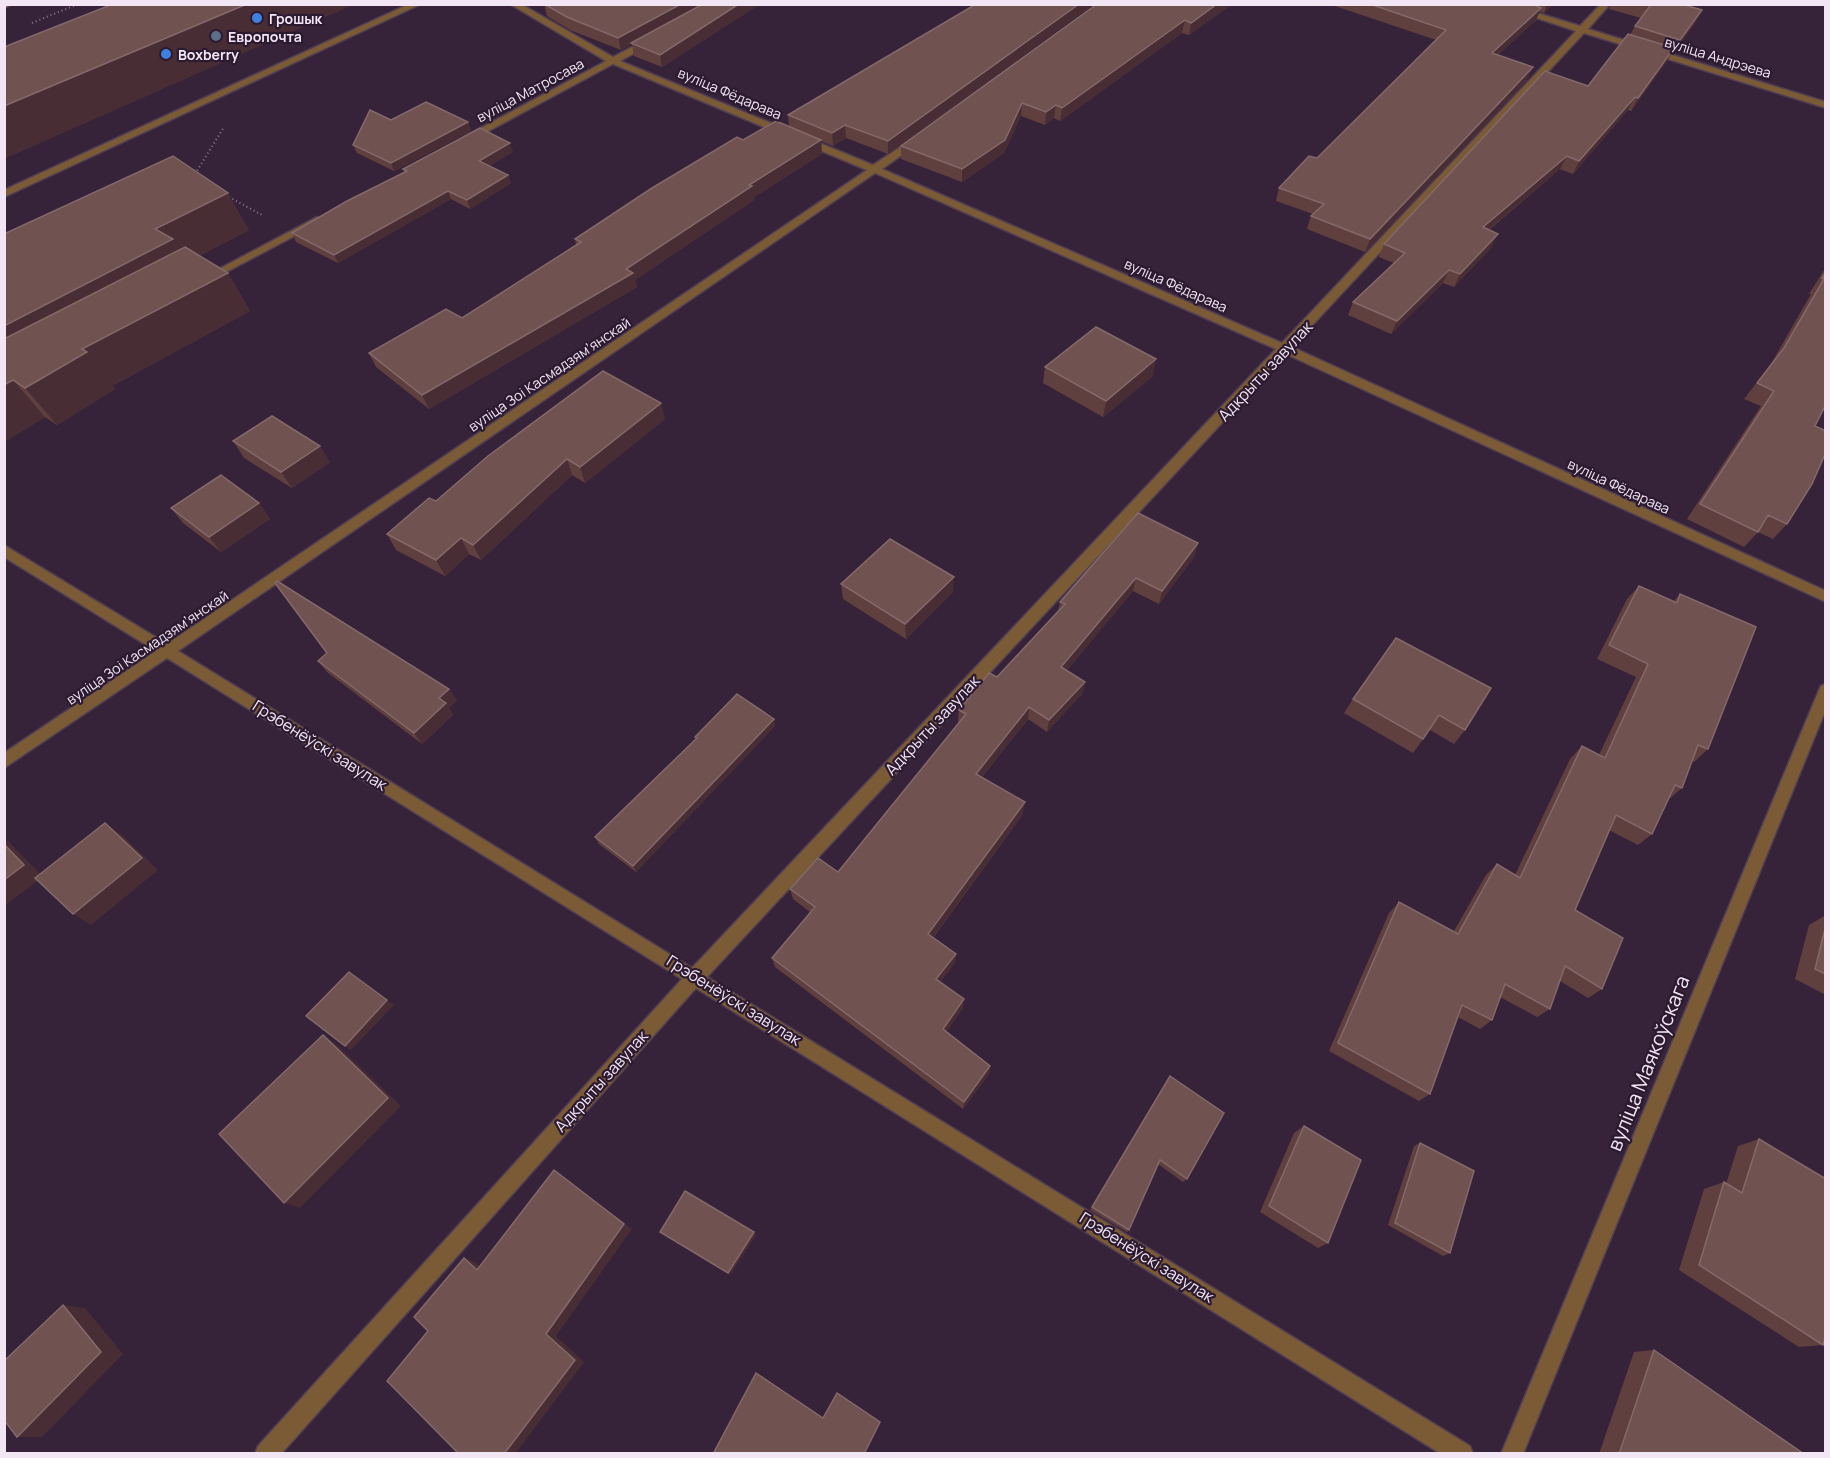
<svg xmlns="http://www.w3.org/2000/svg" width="1830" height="1458" font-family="Manrope,sans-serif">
<rect width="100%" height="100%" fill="#36233a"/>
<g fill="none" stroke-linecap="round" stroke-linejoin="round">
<g stroke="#503e54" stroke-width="3">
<g id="minor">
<path d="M 409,4 L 421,4 L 4,197 L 4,190 Z"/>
<path d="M 510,4 L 521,4 L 613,57 L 647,39 L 653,39 L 653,43 L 620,61 L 873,165 L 914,138 L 920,138 L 920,142 L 882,169 L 1282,343 L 1576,31 L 1494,4 L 1508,4 L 1580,26 L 1601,4 L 1610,4 L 1588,29 L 1826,102 L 1826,108 L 1584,33 L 1292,347 L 1826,591 L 1826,602 L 1286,354 L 707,977 L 1470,1446 L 1473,1454 L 1441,1454 L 696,988 L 281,1454 L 255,1454 L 258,1446 L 682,979 L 167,658 L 4,768 L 4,753 L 156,651 L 4,557 L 4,545 L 167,644 L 867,170 L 613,64 L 470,141 L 464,141 L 464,137 L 606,61 ZM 875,173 L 1276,349 L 692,968 L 178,651 Z"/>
<path d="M 317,217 L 322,220 L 321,222 L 209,281 L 205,282 L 200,279 Z"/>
<path d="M 1826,684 L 1826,709 L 1523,1454 L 1501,1454 L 1819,690 L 1821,686 Z"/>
</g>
</g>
<g stroke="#503e54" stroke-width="3">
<path id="major" d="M 4,4 L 12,4 L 4,8 Z"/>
</g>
<g stroke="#8b7b8e" stroke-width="2" stroke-dasharray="1 3" stroke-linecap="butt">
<path d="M 32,23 L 78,4"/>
<path d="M 195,174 L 224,127"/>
<path d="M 229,197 L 262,215"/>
</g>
<use href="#minor" fill="#7a5b35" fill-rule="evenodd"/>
<use href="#major" fill="#c8872f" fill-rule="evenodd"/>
</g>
<g fill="#60403e">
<path d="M 544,4 L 760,4 L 662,67 L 634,56 L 632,44 L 621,50 L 570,30 L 547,16 Z"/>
<path d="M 976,4 L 1094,4 L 888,154 L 846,138 L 833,146 L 821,141 L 822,154 L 754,197 L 754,200 L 635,280 L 637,287 L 429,409 L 376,367 L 369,353 L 462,318 L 576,245 L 575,239 L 743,140 L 789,126 L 788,115 Z"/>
<path d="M 1097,4 L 1232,4 L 1189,35 L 1182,33 L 1060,121 L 1054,118 L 1045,125 L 1021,116 L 1004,153 L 962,182 L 901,159 L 901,146 Z"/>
<path d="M 1329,4 L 1553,4 L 1544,13 L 1540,11 L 1536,20 L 1498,55 L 1527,80 L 1365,252 L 1307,229 L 1311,216 L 1313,214 L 1276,201 L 1279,188 L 1317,158 L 1436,40 Z"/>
<path d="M 1611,4 L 1681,4 L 1695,23 L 1673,53 L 1672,52 L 1667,61 L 1631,111 L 1628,110 L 1573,174 L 1560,169 L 1489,230 L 1492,247 L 1454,287 L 1443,283 L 1391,334 L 1348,315 L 1353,302 L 1394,263 L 1379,257 L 1384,244 L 1588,86 L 1630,35 L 1635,26 L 1641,18 L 1609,9 Z"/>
<path d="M 391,120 L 468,122 L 471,131 L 394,171 L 357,153 L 353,145 Z"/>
<path d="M 513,152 L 489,166 L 508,175 L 511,183 L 470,209 L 451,199 L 338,263 L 296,242 L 292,233 L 404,172 L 403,169 Z"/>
<path d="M 249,230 L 199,256 L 228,273 L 250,311 L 112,386 L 115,389 L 57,425 L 45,417 L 4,442 L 4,234 Z"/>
<path d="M 1826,267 L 1826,404 L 1815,426 L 1787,524 L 1773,539 L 1758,532 L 1744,547 L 1687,519 L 1761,406 L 1744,399 L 1771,364 L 1811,294 L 1809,294 Z"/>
<path d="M 1045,367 L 1153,376 L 1103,417 L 1043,383 Z"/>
<path d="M 665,419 L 585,483 L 572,475 L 481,560 L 469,554 L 445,576 L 396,550 L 387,534 L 436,501 Z"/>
<path d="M 233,441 L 330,462 L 292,488 L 244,458 Z"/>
<path d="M 259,503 L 270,519 L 221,552 L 183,523 L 171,508 Z"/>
<path d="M 1198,543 L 1194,557 L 1159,604 L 1133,591 L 1067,670 L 1085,682 L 1082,694 L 1047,732 L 1028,719 L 982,777 L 1023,814 L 933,938 L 956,954 L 955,963 L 940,982 L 963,1008 L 946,1032 L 990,1066 L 989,1074 L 963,1109 L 775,967 L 772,958 L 810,912 L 793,899 L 790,889 L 838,872 L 959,723 L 958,722 L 959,710 L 997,677 L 1058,612 L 1060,602 Z"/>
<path d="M 841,584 L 953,592 L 906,639 L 843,599 Z"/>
<path d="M 1639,586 L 1674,601 L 1680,594 L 1708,749 L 1694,762 L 1692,761 L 1682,788 L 1668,800 L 1652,834 L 1638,845 L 1609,830 L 1575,910 L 1602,989 L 1588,998 L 1560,981 L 1550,1009 L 1537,1017 L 1500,997 L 1492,1020 L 1480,1029 L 1458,1017 L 1430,1094 L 1419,1101 L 1329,1051 L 1389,913 L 1399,902 L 1454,931 L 1486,875 L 1497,864 L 1515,875 L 1570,759 L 1582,746 L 1599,755 L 1636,677 L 1597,659 L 1627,599 Z"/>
<path d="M 1396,638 L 1465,730 L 1454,744 L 1430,730 L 1413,753 L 1344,713 L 1353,699 Z"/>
<path d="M 318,661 L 457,700 L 449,708 L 453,715 L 422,744 L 327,672 Z"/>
<path d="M 774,719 L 775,726 L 636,872 L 599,844 L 595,837 L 696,739 L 695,737 Z"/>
<path d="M 1826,915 L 1826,995 L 1795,979 L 1809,925 Z"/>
<path d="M 1170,1076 L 1187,1179 L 1183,1182 L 1158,1164 L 1129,1230 L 1127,1232 L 1090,1210 Z"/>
<path d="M 1304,1126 L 1328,1243 L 1318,1248 L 1260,1212 L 1294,1133 Z"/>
<path d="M 1759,1139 L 1823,1345 L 1799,1347 L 1679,1270 L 1704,1189 L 1724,1182 L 1726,1184 L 1738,1146 Z"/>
<path d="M 1420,1143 L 1450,1253 L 1443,1256 L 1388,1225 L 1414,1146 Z"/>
<path d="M 1654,1350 L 1804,1454 L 1599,1454 L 1634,1352 Z"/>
</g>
<g fill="#492d34">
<path d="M 247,4 L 355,4 L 4,159 L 4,106 Z"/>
<path d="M 681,4 L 706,4 L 621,50 L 618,38 Z"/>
<path d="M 739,4 L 760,4 L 662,67 L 660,55 Z"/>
<path d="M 1079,4 L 1094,4 L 888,154 L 888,141 Z"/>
<path d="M 1217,4 L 1232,4 L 1189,35 L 1191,23 Z"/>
<path d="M 1547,4 L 1553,4 L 1544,13 Z"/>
<path d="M 1541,8 L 1536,20 L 1486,66 L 1492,53 Z"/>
<path d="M 1702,10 L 1695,23 L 1673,53 L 1680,40 Z"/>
<path d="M 1185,20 L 1182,33 L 1060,121 L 1062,108 Z"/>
<path d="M 1674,48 L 1667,61 L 1631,111 L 1638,98 Z"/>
<path d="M 1533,67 L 1527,80 L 1365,252 L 1370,239 Z"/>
<path d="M 1635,97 L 1628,110 L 1573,174 L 1579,161 Z"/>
<path d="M 1022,103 L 1021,116 L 1004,153 L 962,182 L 962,169 Z"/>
<path d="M 1056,105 L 1054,118 L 1045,125 L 1046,112 Z"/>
<path d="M 468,122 L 471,131 L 394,171 L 391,163 Z"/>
<path d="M 845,125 L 846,138 L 833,146 L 832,133 Z"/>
<path d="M 821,140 L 822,154 L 754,197 L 754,200 L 635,280 L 637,287 L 429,409 L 422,395 Z"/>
<path d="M 510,143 L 513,152 L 482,170 L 479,161 Z"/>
<path d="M 1567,156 L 1560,169 L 1476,240 L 1483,227 Z"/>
<path d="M 508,175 L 511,183 L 470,209 L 467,200 Z"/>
<path d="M 448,191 L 451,199 L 338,263 L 334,255 Z"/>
<path d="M 228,193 L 249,230 L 187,262 L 4,379 L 4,326 L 155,229 Z"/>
<path d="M 1498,234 L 1492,247 L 1454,287 L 1460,274 Z"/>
<path d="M 1449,270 L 1443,283 L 1391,334 L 1397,321 Z"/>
<path d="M 228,273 L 250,311 L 112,386 L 115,389 L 57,425 L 25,388 L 82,349 Z"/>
<path d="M 1156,359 L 1153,376 L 1103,417 L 1106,401 Z"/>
<path d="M 13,380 L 45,417 L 4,442 L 4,385 Z"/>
<path d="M 661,403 L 665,419 L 585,483 L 580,467 Z"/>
<path d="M 320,446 L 330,462 L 292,488 L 281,472 Z"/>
<path d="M 567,459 L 572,475 L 481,560 L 473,545 Z"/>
<path d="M 259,503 L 270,519 L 221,552 L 209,537 Z"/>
<path d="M 461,538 L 469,554 L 445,576 L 436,560 Z"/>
<path d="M 1198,543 L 1194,557 L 1159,604 L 1162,591 Z"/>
<path d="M 954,577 L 953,592 L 906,639 L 905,624 Z"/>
<path d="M 1136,578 L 1133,591 L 1059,680 L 1061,667 Z"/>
<path d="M 1085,682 L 1082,694 L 1047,732 L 1049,720 Z"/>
<path d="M 449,689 L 457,700 L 449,708 L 453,715 L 422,744 L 414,733 L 439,698 Z"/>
<path d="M 1029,707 L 1028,719 L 975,785 L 976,774 Z"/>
<path d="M 774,719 L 775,726 L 636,872 L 633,866 Z"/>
<path d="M 1025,802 L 1023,814 L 928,944 L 928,934 Z"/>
<path d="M 105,823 L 122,835 L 158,870 L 91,925 L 73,914 Z"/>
<path d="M 4,839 L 9,842 L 43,877 L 4,906 Z"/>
<path d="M 956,954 L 955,963 L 936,988 L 936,979 Z"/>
<path d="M 964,999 L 963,1008 L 942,1037 L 943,1029 Z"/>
<path d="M 387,1000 L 394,1005 L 351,1050 L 345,1046 Z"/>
<path d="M 323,1035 L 337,1045 L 401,1106 L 300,1208 L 284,1203 Z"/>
<path d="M 990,1066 L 989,1074 L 963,1109 L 964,1102 Z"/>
<path d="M 554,1170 L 632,1229 L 556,1336 L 584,1362 L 515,1454 L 504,1454 L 546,1334 Z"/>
<path d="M 754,1232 L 756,1235 L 730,1275 L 728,1273 Z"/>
<path d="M 464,1258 L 475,1262 L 489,1275 L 477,1270 Z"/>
<path d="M 63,1305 L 85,1308 L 123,1354 L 42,1437 L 17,1437 Z"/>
<path d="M 756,1373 L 759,1374 L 825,1419 L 823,1418 Z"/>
<path d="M 839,1393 L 881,1422 L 865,1454 L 864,1454 Z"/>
</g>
<g fill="#705251" stroke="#84696b" stroke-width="1.5">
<path d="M 113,4 L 247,4 L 4,106 L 4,47 Z"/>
<path d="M 544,4 L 681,4 L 618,38 L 567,17 Z"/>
<path d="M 703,4 L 739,4 L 660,55 L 631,43 Z"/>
<path d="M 976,4 L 1079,4 L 888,141 L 845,125 L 832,133 L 788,115 Z"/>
<path d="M 1097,4 L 1217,4 L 1191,23 L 1185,20 L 1062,108 L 1056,105 L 1046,112 L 1022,103 L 1005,140 L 962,169 L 901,146 Z"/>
<path d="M 1370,4 L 1532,4 L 1541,8 L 1492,53 L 1533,67 L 1370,239 L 1311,216 L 1324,204 L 1279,188 L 1309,156 L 1317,158 L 1446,30 Z"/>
<path d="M 1644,4 L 1681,4 L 1702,10 L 1680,40 L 1635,26 L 1650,6 Z"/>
<path d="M 1628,34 L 1674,48 L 1638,98 L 1635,97 L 1579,161 L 1567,156 L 1483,227 L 1498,234 L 1460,274 L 1449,270 L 1397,321 L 1353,302 L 1405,253 L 1384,244 L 1545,71 L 1588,86 Z"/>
<path d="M 426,102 L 468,122 L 391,163 L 353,145 L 370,110 L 391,120 Z"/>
<path d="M 776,121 L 821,140 L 749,185 L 752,186 L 626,269 L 633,273 L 422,395 L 369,353 L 446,309 L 462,318 L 581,242 L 575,239 L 652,188 L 737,137 L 743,140 Z"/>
<path d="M 480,128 L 510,143 L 479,161 L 508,175 L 467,200 L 448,191 L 334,255 L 292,233 L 347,201 L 407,171 L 403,169 Z"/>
<path d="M 173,156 L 228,193 L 155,229 L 173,239 L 4,326 L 4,234 Z"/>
<path d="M 185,247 L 228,273 L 82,349 L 87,352 L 25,388 L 13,380 L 4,385 L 4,339 Z"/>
<path d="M 1826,272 L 1826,404 L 1815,426 L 1826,431 L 1826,452 L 1812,484 L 1787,524 L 1768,515 L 1758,532 L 1700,504 L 1774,391 L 1757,383 L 1784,348 L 1824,279 L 1822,278 Z"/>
<path d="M 1096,327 L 1156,359 L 1106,401 L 1045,367 Z"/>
<path d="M 603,371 L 661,403 L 580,467 L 567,459 L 473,545 L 461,538 L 436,560 L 387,534 L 429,498 L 436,501 L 488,456 Z"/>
<path d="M 272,416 L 320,446 L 281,472 L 233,441 Z"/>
<path d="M 221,475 L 259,503 L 209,537 L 171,508 Z"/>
<path d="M 1138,513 L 1198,543 L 1162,591 L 1136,578 L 1061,667 L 1085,682 L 1049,720 L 1029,707 L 976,774 L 1025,802 L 928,934 L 956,954 L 936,979 L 964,999 L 943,1029 L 990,1066 L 964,1102 L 772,958 L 815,907 L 790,889 L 818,858 L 838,872 L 966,714 L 959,710 L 989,673 L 997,677 L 1065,604 L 1060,602 Z"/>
<path d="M 890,539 L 954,577 L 905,624 L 841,584 Z"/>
<path d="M 277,581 L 449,689 L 439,698 L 446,703 L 414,733 L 318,661 L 327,653 L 275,583 Z"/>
<path d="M 1639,586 L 1677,603 L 1680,594 L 1756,627 L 1708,749 L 1698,745 L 1682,788 L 1675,785 L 1652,834 L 1616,815 L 1575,910 L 1623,938 L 1602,989 L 1565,966 L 1550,1009 L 1505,984 L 1492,1020 L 1462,1005 L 1430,1094 L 1338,1043 L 1399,902 L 1458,934 L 1497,864 L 1520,878 L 1582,746 L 1605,758 L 1648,664 L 1609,645 Z"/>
<path d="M 1396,638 L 1491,688 L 1465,730 L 1439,715 L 1423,739 L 1353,699 Z"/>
<path d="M 737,694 L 774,719 L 633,866 L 595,837 L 697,738 L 695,737 Z"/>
<path d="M 105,823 L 142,858 L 73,914 L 35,878 Z"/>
<path d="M 4,844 L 24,865 L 4,880 Z"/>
<path d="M 1826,925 L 1826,974 L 1815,969 Z"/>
<path d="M 349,972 L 387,1000 L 345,1046 L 306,1016 Z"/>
<path d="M 323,1035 L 388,1098 L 284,1203 L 219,1134 Z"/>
<path d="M 1170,1076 L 1224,1113 L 1187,1179 L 1160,1160 L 1129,1230 L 1092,1207 Z"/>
<path d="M 1304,1126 L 1361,1160 L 1328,1243 L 1269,1206 Z"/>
<path d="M 1759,1139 L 1826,1179 L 1826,1334 L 1823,1345 L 1699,1265 L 1724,1182 L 1742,1193 Z"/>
<path d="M 1420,1143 L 1474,1171 L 1450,1253 L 1395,1223 Z"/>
<path d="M 554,1170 L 624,1224 L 546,1334 L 575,1360 L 504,1454 L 459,1454 L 387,1381 L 428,1331 L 414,1317 L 464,1258 L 477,1270 Z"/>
<path d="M 685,1191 L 754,1232 L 728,1273 L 660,1232 Z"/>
<path d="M 63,1305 L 101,1352 L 17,1437 L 4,1420 L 4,1361 Z"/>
<path d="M 1654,1350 L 1804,1454 L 1619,1454 Z"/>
<path d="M 756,1373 L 823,1418 L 837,1393 L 880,1422 L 864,1454 L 713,1454 Z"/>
</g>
<g fill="#3f7fe0" stroke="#2c1a30" stroke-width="2">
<circle cx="257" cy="18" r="6"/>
<circle cx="166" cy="54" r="6"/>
</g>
<circle fill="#5c6f8a" stroke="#2c1a30" stroke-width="2" cx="216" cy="36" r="6"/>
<g text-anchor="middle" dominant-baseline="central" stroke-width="4.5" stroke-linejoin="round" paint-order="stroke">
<g font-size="14" font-weight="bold" fill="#f2e5f4" stroke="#2c1a30" text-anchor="start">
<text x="269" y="18">Грошык</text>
<text x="228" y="36">Европочта</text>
<text x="178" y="54">Boxberry</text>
</g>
<g font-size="14" fill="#f2e5f4" stroke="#2c1a30">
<text transform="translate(1718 57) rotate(17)">вуліца Андрэева</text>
<text transform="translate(530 90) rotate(-28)">вуліца Матросава</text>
<text transform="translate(730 93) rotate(23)">вуліца Фёдарава</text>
<text transform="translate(1176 285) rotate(24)">вуліца Фёдарава</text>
<text transform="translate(549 374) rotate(-34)">вуліца Зоі Касмадзямʼянскай</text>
<text transform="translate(1619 486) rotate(25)">вуліца Фёдарава</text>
<text transform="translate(147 647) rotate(-34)">вуліца Зоі Касмадзямʼянскай</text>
</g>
<g font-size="16" fill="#f2e5f4" stroke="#2c1a30">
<text transform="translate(1265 371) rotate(-47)">Адкрыты завулак</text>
<text transform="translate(932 725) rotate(-47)">Адкрыты завулак</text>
<text transform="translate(320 745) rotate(32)">Грэбенёўскі завулак</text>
<text transform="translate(734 1000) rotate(32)">Грэбенёўскі завулак</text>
<text transform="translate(601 1081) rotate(-48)">Адкрыты завулак</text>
<text transform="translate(1147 1257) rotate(32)">Грэбенёўскі завулак</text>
</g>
<g font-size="20" fill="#f2e5f4" stroke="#2c1a30">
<text transform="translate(1648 1063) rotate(-68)">вуліца Маякоўскага</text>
</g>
</g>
<rect width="1830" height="1458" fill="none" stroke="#f2e5f4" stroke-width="12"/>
</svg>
